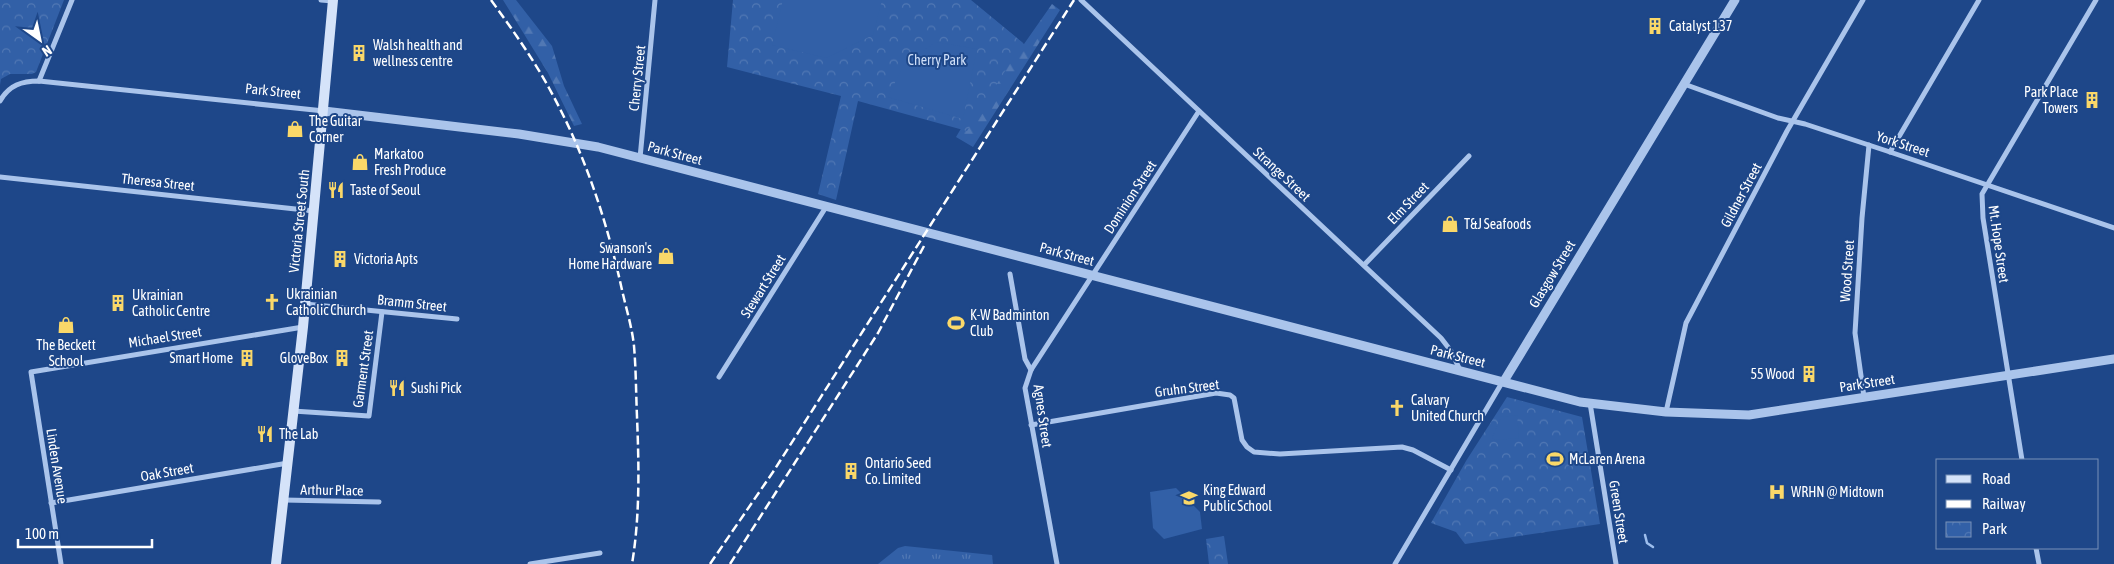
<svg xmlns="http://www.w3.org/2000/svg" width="2114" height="564" font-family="'Asap Condensed',sans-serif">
<defs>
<pattern id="grass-tufts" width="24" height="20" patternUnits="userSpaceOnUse" patternTransform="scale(1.25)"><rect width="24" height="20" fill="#3260a7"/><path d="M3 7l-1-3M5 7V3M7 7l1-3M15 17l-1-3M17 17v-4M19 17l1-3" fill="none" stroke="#5178b4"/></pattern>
<pattern id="forest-firs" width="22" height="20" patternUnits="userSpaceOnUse" patternTransform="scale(1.25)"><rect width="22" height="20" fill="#3260a7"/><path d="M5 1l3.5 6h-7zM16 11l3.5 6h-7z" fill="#5178b4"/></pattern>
<pattern id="park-crowns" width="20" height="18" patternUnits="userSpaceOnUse" patternTransform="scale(1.25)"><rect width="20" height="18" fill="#3260a7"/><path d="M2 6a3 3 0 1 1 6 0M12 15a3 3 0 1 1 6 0" fill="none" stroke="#5178b4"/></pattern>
</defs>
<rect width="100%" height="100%" fill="#1e4789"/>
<path fill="url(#grass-tufts)" d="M 905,546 L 992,555 L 993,564 L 878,564 L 898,548 Z"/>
<g fill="url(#forest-firs)">
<path d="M 503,0 L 516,0 L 552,46 L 564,86 L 582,124 L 574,126 L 548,73 Z"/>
<path d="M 970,0 L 1024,44 L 1052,4 L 1060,10 L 973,147 L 956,137 L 1008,49 Z"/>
</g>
<g fill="url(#park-crowns)">
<path d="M 0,0 L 64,0 L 36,72 L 32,74 L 10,74 L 1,79 L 0,85 Z"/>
<path d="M 733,0 L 971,0 L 1023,43 L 967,131 L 858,101 L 836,200 L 818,194 L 841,96 L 727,67 Z"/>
<path d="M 1507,397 L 1582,417 L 1600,524 L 1465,544 L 1456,532 L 1431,523 L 1466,461 Z"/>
<path d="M 1224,536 L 1228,564 L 1209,564 L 1206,539 Z"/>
</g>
<g fill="#3260a7">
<path d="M 783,0 L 882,0 L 873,35 L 826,58 L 772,45 Z"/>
<path d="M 936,42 L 977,49 L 963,119 L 888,97 L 904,64 Z"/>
<path d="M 1517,415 L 1519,438 L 1495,440 L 1492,438 L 1501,417 Z"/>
<path d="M 1176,488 L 1200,512 L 1202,529 L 1164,539 L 1153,528 L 1150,492 Z"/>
</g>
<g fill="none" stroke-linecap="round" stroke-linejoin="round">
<path stroke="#9dbeed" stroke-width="2.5" d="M 1645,535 L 1647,543 L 1653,547"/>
<g stroke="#aac4eb" stroke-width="5">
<path d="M 321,0 L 333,1"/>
<path d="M 1081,0 L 1441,338 L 1451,351 L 1460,370"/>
<path d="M 39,81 L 72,0"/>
<path d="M 1684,84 L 1778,118 L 1805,124 L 1890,152 L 2114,228"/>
<path d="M 0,101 C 9,85 22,81 39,81 L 324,111"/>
<path d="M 1890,152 L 1979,0"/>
<path d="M 640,158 L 655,0"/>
<path d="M 0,177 L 314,211"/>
<path d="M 1364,265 L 1469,156"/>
<path d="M 1010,274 L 1025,359 L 1031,370"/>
<path d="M 305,304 L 457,319"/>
<path d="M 719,377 L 826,207"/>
<path d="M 1864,397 L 1855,333 L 1862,218 L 1869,145"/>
<path d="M 1590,403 L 1616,564"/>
<path d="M 293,411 L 369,416 L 382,312"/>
<path d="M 1666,412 L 1686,323 L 1787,131 L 1863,0"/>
<path d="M 1031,425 L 1216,393 L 1230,395 L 1234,398 L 1242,440 L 1247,447 L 1254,452 L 1280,454 L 1402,447 L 1413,450 L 1451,470"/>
<path d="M 2022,460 L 1983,218 L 1982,194 L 2096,0"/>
<path d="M 284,500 L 379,502"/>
<path d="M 51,503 L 288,463"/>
<path d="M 2036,548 L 2039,564"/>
<path d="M 61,564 L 31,372 L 303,327"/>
<path d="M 530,564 L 600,553"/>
<path d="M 1057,564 L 1025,388 L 1031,370 L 1199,111"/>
<path d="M 1395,564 L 1503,381"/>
</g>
<g stroke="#aac4eb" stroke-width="9">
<path d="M 324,111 L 519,134 L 598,147 L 1580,402 L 1666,412 L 1749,415 L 2114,359"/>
<path d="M 1504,381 L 1735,0"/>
</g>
<path stroke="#d5e3f9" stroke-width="10" d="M 276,564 L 303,327 L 333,0"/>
<g stroke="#fff" stroke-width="2.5" stroke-dasharray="9 4" stroke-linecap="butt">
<path d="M 491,0 C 512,29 532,57 549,88 C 584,151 607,221 622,290 C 626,308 632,327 634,346 C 636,369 636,394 637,417 C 639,466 640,516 632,564"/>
<path d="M 710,564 L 773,472 L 1074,0"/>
<path d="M 730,564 L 878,333 L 924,246"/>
</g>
</g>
<defs>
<g id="building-bare" transform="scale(1.35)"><path d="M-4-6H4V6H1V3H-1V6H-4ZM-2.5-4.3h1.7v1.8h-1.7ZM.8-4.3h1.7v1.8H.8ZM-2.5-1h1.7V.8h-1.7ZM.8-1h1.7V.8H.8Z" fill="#fad869" stroke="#1e4789" stroke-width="2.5" paint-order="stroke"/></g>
<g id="shop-bare" transform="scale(1.35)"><path d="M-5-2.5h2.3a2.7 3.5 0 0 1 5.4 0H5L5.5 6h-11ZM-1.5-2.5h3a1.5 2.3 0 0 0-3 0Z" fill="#fad869" stroke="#1e4789" stroke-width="2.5" paint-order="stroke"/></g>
<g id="restaurant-bare" transform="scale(1.35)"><path d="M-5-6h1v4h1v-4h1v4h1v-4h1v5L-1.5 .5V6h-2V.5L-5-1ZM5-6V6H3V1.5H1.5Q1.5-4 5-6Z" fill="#fad869" stroke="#1e4789" stroke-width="2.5" paint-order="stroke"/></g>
<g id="church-bare" transform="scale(1.35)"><path d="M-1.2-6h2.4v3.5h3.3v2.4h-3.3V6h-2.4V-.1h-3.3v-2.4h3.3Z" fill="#fad869" stroke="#1e4789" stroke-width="2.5" paint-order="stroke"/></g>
<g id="stadium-bare" transform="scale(1.35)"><path d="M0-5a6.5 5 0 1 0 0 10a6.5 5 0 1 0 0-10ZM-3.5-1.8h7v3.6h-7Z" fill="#fad869" stroke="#1e4789" stroke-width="2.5" paint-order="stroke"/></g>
<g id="hospital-bare" transform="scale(1.35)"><path d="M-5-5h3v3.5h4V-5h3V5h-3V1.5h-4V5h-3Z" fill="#fad869" stroke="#1e4789" stroke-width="2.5" paint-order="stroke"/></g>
<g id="school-bare" transform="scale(1.35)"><path d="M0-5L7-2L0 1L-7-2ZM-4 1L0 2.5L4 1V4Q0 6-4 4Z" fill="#fad869" stroke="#1e4789" stroke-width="2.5" paint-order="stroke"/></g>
</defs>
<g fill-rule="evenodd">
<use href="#building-bare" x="1655" y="26"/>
<use href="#building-bare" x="359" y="53"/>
<use href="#building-bare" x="2092" y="100"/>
<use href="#shop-bare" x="295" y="129"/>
<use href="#shop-bare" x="360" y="162"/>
<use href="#restaurant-bare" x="336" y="190"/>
<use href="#shop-bare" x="1450" y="224"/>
<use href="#shop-bare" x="666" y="256"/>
<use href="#building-bare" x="340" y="259"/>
<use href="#church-bare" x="272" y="302"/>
<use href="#building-bare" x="118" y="303"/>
<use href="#stadium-bare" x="956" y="323"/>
<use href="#shop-bare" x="66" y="325"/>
<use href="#building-bare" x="247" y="358"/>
<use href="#building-bare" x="342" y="358"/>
<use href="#building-bare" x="1809" y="374"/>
<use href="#restaurant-bare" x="397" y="388"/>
<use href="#church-bare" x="1397" y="408"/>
<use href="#restaurant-bare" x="265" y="434"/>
<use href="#stadium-bare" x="1555" y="459"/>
<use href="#building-bare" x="851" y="471"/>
<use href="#hospital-bare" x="1777" y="492"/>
<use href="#school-bare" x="1189" y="498"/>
</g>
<g text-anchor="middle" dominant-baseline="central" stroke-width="4" stroke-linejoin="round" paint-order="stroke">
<g font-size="14" fill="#fff" stroke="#1e4789" text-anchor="start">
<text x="1669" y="26">Catalyst 137</text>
<text x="373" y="45">Walsh health and<tspan x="373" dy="16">wellness centre</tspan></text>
<text x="2078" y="92" text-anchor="end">Park Place<tspan x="2078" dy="16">Towers</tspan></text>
<text x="309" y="121">The Guitar<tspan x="309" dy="16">Corner</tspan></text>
<text x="374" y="154">Markatoo<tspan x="374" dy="16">Fresh Produce</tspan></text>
<text x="350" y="190">Taste of Seoul</text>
<text x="1464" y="224">T&amp;J Seafoods</text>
<text x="652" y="248" text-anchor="end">Swanson's<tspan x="652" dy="16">Home Hardware</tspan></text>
<text x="354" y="259">Victoria Apts</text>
<text x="286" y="294">Ukrainian<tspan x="286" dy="16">Catholic Church</tspan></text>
<text x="132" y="295">Ukrainian<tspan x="132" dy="16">Catholic Centre</tspan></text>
<text x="970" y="315">K-W Badminton<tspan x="970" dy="16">Club</tspan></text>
<text x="66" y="345" text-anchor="middle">The Beckett<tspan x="66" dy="16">School</tspan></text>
<text x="233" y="358" text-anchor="end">Smart Home</text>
<text x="328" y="358" text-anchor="end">GloveBox</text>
<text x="1795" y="374" text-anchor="end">55 Wood</text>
<text x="411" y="388">Sushi Pick</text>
<text x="1411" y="400">Calvary<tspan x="1411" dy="16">United Church</tspan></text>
<text x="279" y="434">The Lab</text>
<text x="1569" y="459">McLaren Arena</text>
<text x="865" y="463">Ontario Seed<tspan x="865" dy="16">Co. Limited</tspan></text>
<text x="1203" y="490">King Edward<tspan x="1203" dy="16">Public School</tspan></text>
<text x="1791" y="492">WRHN @ Midtown</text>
</g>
<g font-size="14" fill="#cfdff8" stroke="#1e4789">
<text x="937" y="60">Cherry Park</text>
</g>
<g font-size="14" fill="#fff" stroke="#1e4789">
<text transform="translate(637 78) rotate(-84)">Cherry Street</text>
<text transform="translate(273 91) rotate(6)">Park Street</text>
<text transform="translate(1903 144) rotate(18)">York Street</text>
<text transform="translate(675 153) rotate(15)">Park Street</text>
<text transform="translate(1282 174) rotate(43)">Strange Street</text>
<text transform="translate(158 182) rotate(6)">Theresa Street</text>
<text transform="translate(1741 195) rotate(-62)">Gildner Street</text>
<text transform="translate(1130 197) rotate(-57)">Dominion Street</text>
<text transform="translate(1408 203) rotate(-46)">Elm Street</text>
<text transform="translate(299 221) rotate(-84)">Victoria Street South</text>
<text transform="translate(1999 244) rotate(82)">Mt. Hope Street</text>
<text transform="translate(1067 254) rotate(15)">Park Street</text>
<text transform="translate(1847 271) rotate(-86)">Wood Street</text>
<text transform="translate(1552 274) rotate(-59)">Glasgow Street</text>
<text transform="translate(763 286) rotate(-58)">Stewart Street</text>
<text transform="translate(412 303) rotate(6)">Bramm Street</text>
<text transform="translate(165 337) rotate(-9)">Michael Street</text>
<text transform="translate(1458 356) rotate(14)">Park Street</text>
<text transform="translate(363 369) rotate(-82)">Garment Street</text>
<text transform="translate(1867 383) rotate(-9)">Park Street</text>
<text transform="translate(1187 388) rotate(-7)">Gruhn Street</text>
<text transform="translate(1043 416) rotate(82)">Agnes Street</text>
<text transform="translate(57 466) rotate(81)">Linden Avenue</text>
<text transform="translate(167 472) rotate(-10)">Oak Street</text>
<text transform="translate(332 490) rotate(1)">Arthur Place</text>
<text transform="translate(1619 512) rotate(81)">Green Street</text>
</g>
</g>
<rect x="1936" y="459" width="162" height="90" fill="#1e4789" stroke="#7891b8"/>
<rect x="1946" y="475" width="25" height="8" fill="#d5e3f9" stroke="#7891b8"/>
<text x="1982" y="484" font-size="15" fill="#ffffff">Road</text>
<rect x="1946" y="500" width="25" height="8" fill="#ffffff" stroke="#7891b8"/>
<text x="1982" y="509" font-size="15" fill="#ffffff">Railway</text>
<rect x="1946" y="522" width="25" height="15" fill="url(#park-crowns)" stroke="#7891b8"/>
<text x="1982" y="534" font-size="15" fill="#ffffff">Park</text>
<g transform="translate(40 40) rotate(147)" stroke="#1e4789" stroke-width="4" paint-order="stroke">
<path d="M0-4L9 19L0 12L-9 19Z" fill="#ffffff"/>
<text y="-8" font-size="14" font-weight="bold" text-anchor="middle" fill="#ffffff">N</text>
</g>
<path d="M18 539v8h134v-8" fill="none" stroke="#ffffff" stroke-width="2.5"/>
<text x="25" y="539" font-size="15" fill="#ffffff" stroke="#1e4789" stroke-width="4" paint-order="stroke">100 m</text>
</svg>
